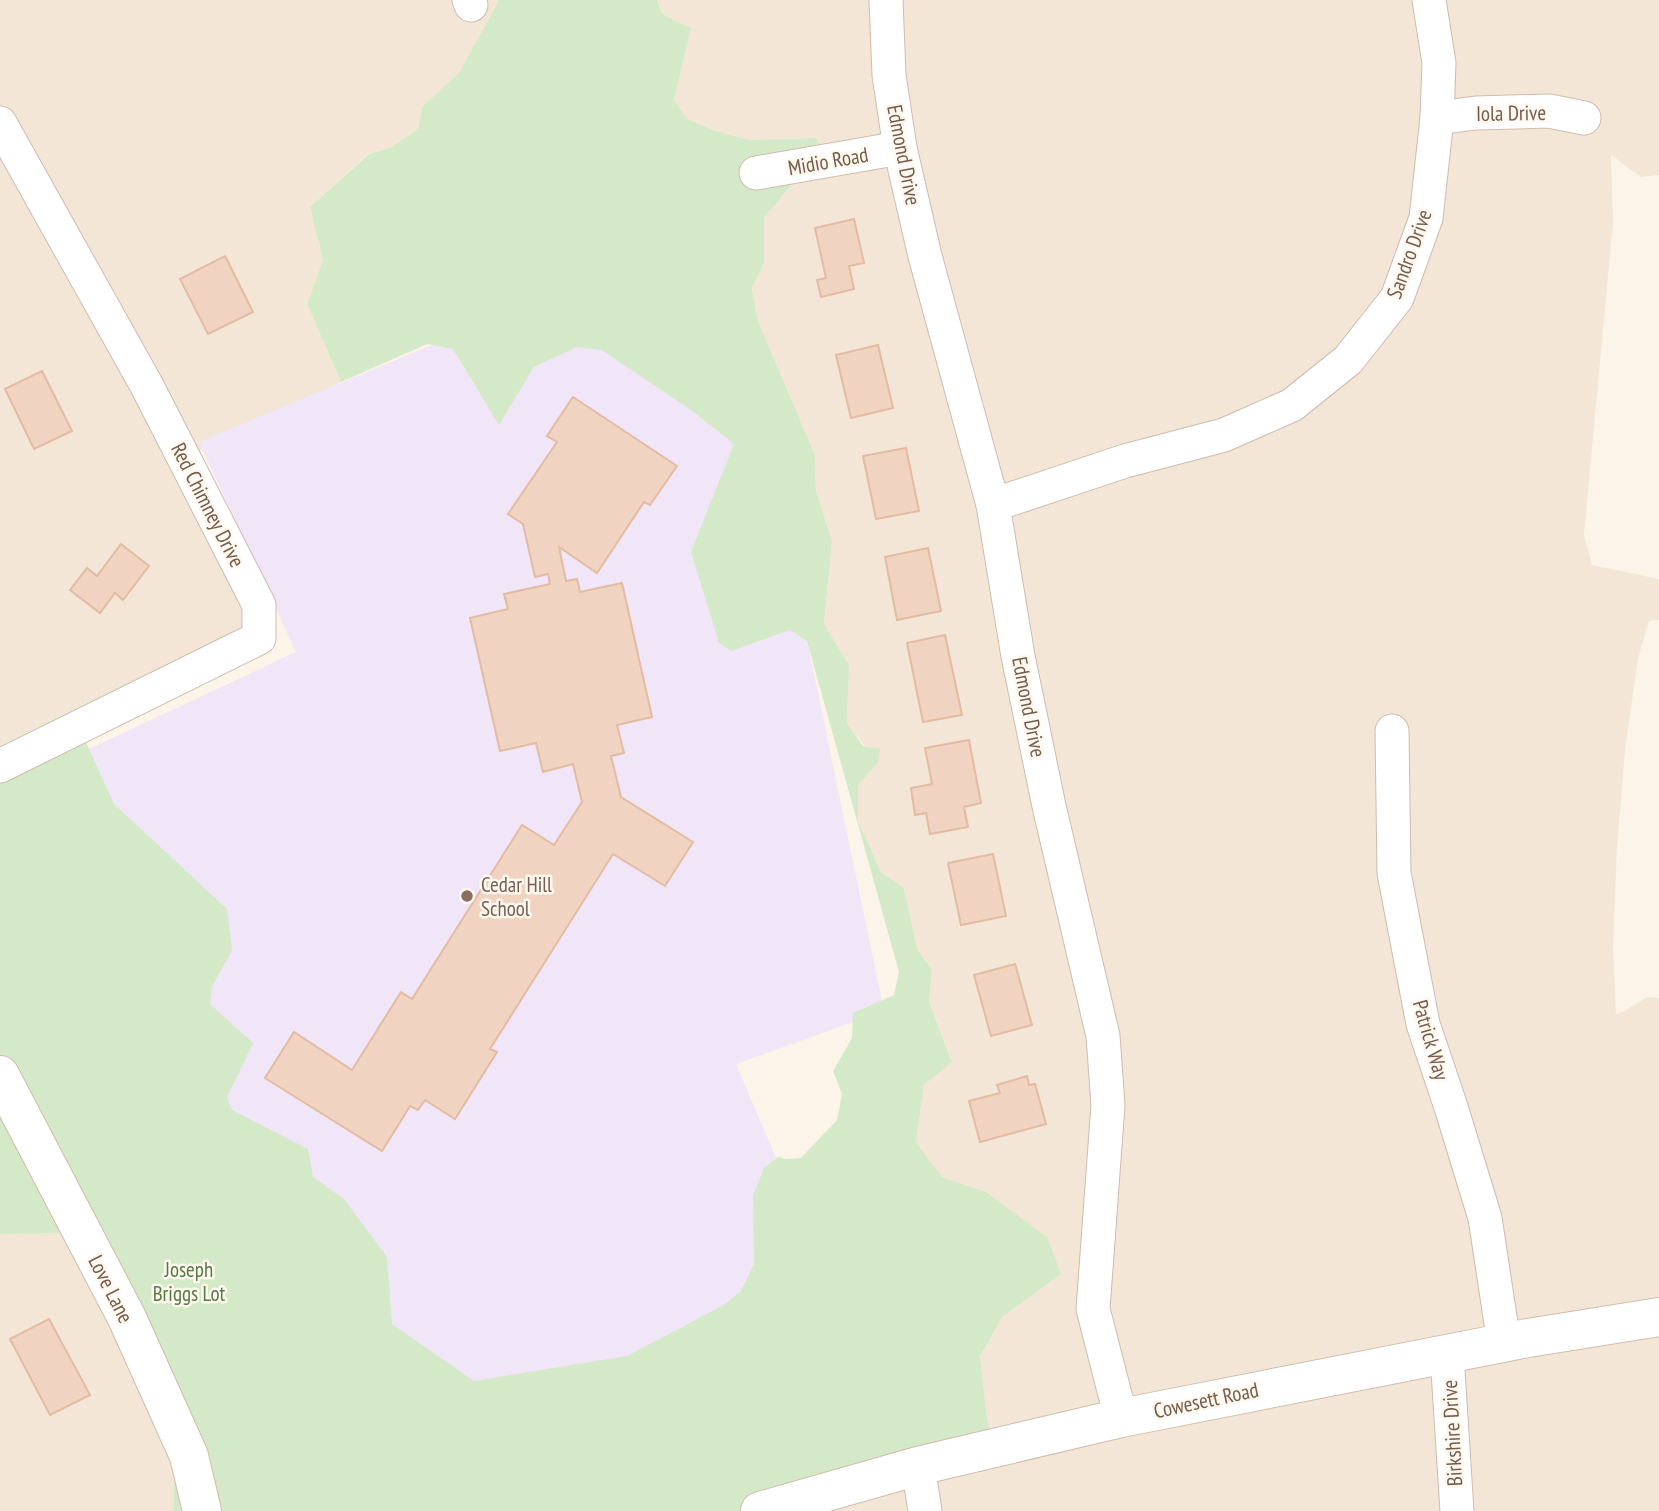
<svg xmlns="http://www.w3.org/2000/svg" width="1659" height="1511" font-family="'PT Sans Narrow',sans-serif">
<rect width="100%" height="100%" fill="#fcf4e8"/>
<g fill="#f3e6d7">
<path d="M 0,0 L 499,0 L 459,73 L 422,107 L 418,129 L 392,147 L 368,154 L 310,207 L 323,260 L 307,304 L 341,382 L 190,455 L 261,629 L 0,769 Z"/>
<path d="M 657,0 L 1659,0 L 1659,175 L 1641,177 L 1611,155 L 1613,222 L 1584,535 L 1592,565 L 1659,579 L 1659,620 L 1649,621 L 1638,658 L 1625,750 L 1617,848 L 1613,947 L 1616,1014 L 1625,1011 L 1647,997 L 1659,998 L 1659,1511 L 765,1511 L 994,1450 L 987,1418 L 980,1358 L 1002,1317 L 1061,1273 L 986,1192 L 942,1177 L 916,1142 L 924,1085 L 952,1061 L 929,1002 L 932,970 L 917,949 L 904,888 L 881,872 L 858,821 L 858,785 L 878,763 L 847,723 L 849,665 L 824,624 L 832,542 L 816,490 L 815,455 L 757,319 L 752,288 L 764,263 L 764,218 L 822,148 L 816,138 L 749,140 L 713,130 L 687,119 L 674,100 L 691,28 L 662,14 Z"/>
<path d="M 82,1233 L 174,1459 L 174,1511 L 0,1511 L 0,1234 Z"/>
</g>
<path fill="#f1e5f8" d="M 625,323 L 756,395 L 884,1011 L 736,1064 L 820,1261 L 681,1356 L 448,1407 L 172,1117 L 23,780 L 296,652 L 199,442 L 439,342 Z"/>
<path fill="#d4e9c7" d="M 499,0 L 657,0 L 662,14 L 691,28 L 674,100 L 687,119 L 713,130 L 749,140 L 816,138 L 822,148 L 764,218 L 764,263 L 752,288 L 757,319 L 815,455 L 816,490 L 832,542 L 824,624 L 849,665 L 847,723 L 863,746 L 880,749 L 878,763 L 858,785 L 858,821 L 881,872 L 904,888 L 917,949 L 932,970 L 929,1002 L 952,1062 L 924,1085 L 916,1142 L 942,1177 L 986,1192 L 1047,1237 L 1061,1274 L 1002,1317 L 980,1357 L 987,1418 L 994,1450 L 765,1511 L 174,1511 L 174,1459 L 81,1233 L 0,1234 L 0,769 L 85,740 L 114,804 L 227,909 L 232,950 L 212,987 L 210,1004 L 253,1043 L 227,1097 L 232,1110 L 308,1149 L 313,1177 L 344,1199 L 387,1257 L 392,1324 L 474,1381 L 627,1356 L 724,1305 L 741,1291 L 754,1264 L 753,1196 L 764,1168 L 778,1157 L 785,1159 L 801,1158 L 837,1120 L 842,1094 L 833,1071 L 852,1038 L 853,1013 L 894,995 L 899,972 L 807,641 L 790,630 L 731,651 L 719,643 L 691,552 L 734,444 L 695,413 L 602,350 L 577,347 L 534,367 L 499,425 L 453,349 L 427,344 L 341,382 L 307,304 L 323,260 L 310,207 L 369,154 L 392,147 L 418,129 L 422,107 L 459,73 Z"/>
<g fill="#f0d4c1" stroke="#e2bba2" stroke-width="2">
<path d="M 854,219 L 864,263 L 849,266 L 854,289 L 821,297 L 817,280 L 826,278 L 815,228 Z"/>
<path d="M 225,256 L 253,312 L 208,334 L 180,279 Z"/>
<path d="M 878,345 L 893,408 L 851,418 L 836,355 Z"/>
<path d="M 42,371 L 72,431 L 34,449 L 5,389 Z"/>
<path d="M 573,397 L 677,466 L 650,505 L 644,502 L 597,573 L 559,547 L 566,581 L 577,579 L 580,592 L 622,583 L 652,717 L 617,725 L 624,753 L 611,756 L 621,797 L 693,842 L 665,886 L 613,854 L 490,1049 L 497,1052 L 455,1119 L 425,1100 L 418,1110 L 410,1106 L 382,1151 L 265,1078 L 294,1032 L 352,1070 L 401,992 L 412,999 L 522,825 L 554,845 L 582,802 L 573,764 L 543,772 L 536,743 L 500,751 L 470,618 L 508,609 L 504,594 L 550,584 L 548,574 L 535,577 L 523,524 L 508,514 L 557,442 L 547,436 Z"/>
<path d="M 906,448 L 919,511 L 876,519 L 863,456 Z"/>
<path d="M 121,544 L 149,566 L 123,600 L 115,593 L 100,613 L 70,590 L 87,568 L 97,576 Z"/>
<path d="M 928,548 L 941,611 L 897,620 L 885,557 Z"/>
<path d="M 945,635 L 962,715 L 923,722 L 907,643 Z"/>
<path d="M 969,740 L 981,803 L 964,807 L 968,827 L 930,834 L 926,813 L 915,815 L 911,788 L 932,784 L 925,748 Z"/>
<path d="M 993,854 L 1006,916 L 961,925 L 948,863 Z"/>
<path d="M 1015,964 L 1032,1025 L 991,1036 L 974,975 Z"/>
<path d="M 1027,1076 L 1029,1085 L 1035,1084 L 1046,1124 L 980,1142 L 969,1101 L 1000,1093 L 997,1085 Z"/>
<path d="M 49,1319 L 90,1395 L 50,1415 L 10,1339 Z"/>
</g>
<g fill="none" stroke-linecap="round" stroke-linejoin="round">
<g stroke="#cdbcaf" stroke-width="35">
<g id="street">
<path d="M 469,0 L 471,5"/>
<path d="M 886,0 L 889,75 L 900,148 L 925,256 L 993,505 L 1018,656 L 1049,806 L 1103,1036 L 1108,1105 L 1093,1309 L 1121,1418"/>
<path d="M 1437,118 L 1476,113 L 1549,111 L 1584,118"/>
<path d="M 0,123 L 147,386 L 259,605 L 259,638 L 0,766"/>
<path d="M 756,173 L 900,148"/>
<path d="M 993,505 L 1125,461 L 1224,435 L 1292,405 L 1348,360 L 1397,298 L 1426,218 L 1437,118 L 1439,63 L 1429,0"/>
<path d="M 1392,731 L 1394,873 L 1423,1024 L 1451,1107 L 1485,1218 L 1504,1343"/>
<path d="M 1447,1355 L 1457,1511"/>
<path d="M 918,1466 L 925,1511"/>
</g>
</g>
<g stroke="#d0bdac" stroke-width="40">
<g id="secondary">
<path d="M 0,1075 L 127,1318 L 189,1456 L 202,1511"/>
<path d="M 760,1511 L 918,1466 L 1121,1418 L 1528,1338 L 1659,1317"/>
</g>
</g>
<use href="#street" stroke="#fff" stroke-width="33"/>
<use href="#secondary" stroke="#fff" stroke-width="38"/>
</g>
<circle fill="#8d6e63" stroke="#fef8ef" stroke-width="2.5" cx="467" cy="896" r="7"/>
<g text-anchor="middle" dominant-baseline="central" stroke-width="5" stroke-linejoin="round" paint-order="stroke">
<g font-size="21" fill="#755c4d" stroke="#fef8ef">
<text transform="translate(1511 113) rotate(-1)">Iola Drive</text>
<text transform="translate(904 155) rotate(79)">Edmond Drive</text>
<text transform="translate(828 161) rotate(-10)">Midio Road</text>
<text transform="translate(1409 254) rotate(-70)">Sandro Drive</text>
<text transform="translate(208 505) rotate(63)">Red Chimney Drive</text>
<text transform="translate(1029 707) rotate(79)">Edmond Drive</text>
<text transform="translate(1431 1040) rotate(74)">Patrick Way</text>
<text transform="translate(111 1289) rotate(63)">Love Lane</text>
<text transform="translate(1206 1400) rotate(-12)">Cowesett Road</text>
<text transform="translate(1452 1433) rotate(-93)">Birkshire Drive</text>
</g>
<g font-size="21" fill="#785e54" stroke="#fef8ef" text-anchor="start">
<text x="481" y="884">Cedar Hill<tspan x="481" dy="24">School</tspan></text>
</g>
<g font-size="21" fill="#547a45" stroke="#fef8ef">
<text x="189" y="1269">Joseph<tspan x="189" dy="24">Briggs Lot</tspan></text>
</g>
</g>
</svg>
